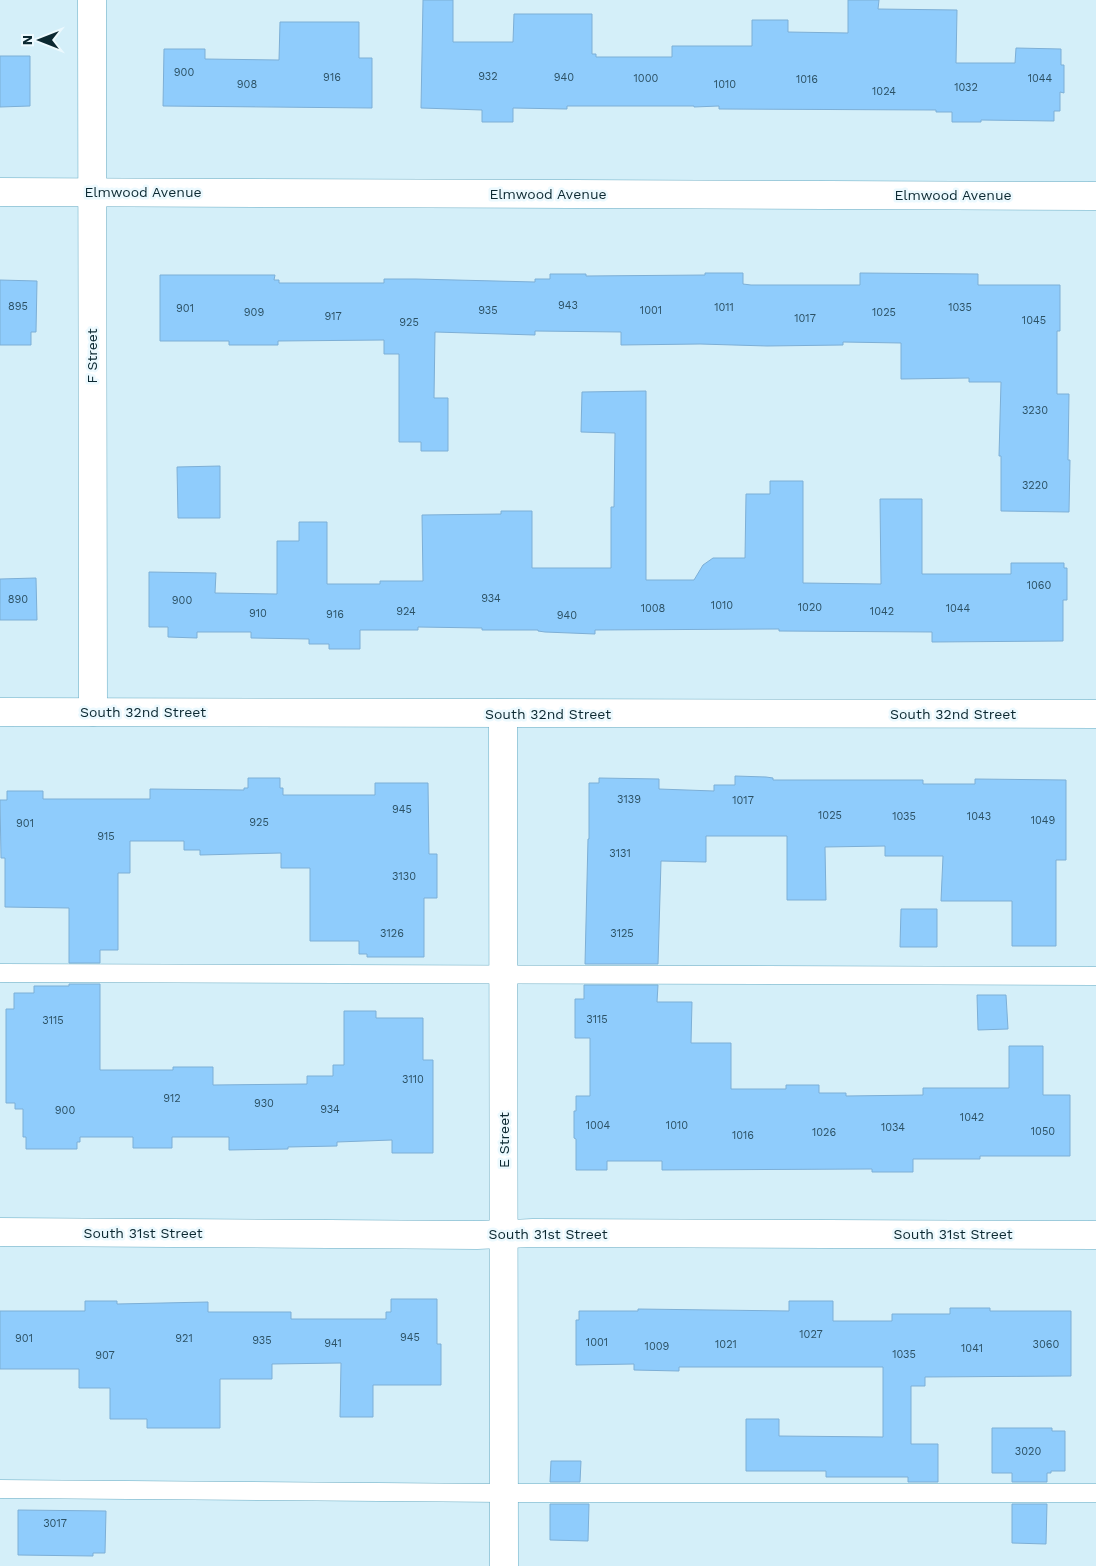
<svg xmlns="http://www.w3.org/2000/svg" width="1096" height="1566" font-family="'Work Sans',sans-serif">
<rect width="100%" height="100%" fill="#d4eff9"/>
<g fill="#8fccfc" stroke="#7dafd6">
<path d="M 423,0 L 453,0 L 453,42 L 513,42 L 514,14 L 592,14 L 592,54 L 596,54 L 596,57 L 672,57 L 672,46 L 752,46 L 752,20 L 788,20 L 788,32 L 848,33 L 848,0 L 879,0 L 878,9 L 957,10 L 956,63 L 1015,63 L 1016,48 L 1061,49 L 1061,65 L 1064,65 L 1064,93 L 1060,92 L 1060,111 L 1054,111 L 1054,121 L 981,120 L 981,122 L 952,122 L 952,112 L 936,112 L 936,110 L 719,109 L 719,106 L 694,107 L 694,106 L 567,106 L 567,109 L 513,108 L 513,122 L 482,122 L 482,110 L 421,108 Z"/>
<path d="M 280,22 L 359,22 L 359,58 L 372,58 L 372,108 L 163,106 L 164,49 L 205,49 L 205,59 L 279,60 Z"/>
<path d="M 0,56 L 30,56 L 30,106 L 0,107 Z"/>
<path d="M 705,273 L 743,273 L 743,284 L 751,285 L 860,285 L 860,273 L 978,274 L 978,285 L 1060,285 L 1060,331 L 1057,331 L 1057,394 L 1069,394 L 1068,460 L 1070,460 L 1069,512 L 1001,511 L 1001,456 L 999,456 L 1001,382 L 969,382 L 969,378 L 901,379 L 901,343 L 843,342 L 843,345 L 767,346 L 700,344 L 621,345 L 621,332 L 535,331 L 535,335 L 435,332 L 434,398 L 448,398 L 448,451 L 421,451 L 421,442 L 399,442 L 399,354 L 384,354 L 384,340 L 278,341 L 278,345 L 229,345 L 229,341 L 160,341 L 160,275 L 275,275 L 274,280 L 279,280 L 279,283 L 384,283 L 384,279 L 416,279 L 535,282 L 535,279 L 550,279 L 550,274 L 586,274 L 586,276 L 705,275 Z"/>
<path d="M 0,280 L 37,281 L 36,332 L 31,332 L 31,345 L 0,345 Z"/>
<path d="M 646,391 L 646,580 L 694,580 L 703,565 L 713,558 L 745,558 L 746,494 L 770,494 L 770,481 L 803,481 L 803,583 L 881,584 L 880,499 L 922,499 L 922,574 L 1011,574 L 1011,563 L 1064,563 L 1064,568 L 1067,568 L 1067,600 L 1063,600 L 1063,641 L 932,642 L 932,632 L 779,631 L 779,629 L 595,630 L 595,634 L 545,632 L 538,631 L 538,630 L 482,630 L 482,628 L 418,627 L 418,630 L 360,630 L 360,649 L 329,649 L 329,644 L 309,644 L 309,639 L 251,638 L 251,632 L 197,632 L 197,638 L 168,637 L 168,627 L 149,627 L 149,572 L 216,573 L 215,593 L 277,594 L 277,541 L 299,541 L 299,522 L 327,522 L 327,584 L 380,584 L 380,581 L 423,581 L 422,515 L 501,514 L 501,511 L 532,511 L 532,568 L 611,568 L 611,507 L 614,507 L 615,433 L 581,432 L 582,392 Z"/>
<path d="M 220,466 L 220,518 L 178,518 L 177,467 Z"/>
<path d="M 36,578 L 37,620 L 0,620 L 0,579 Z"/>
<path d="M 735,776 L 766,777 L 773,778 L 773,780 L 923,780 L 923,784 L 975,784 L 975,779 L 1066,780 L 1066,860 L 1056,860 L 1056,946 L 1012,946 L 1012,901 L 941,901 L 943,856 L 885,856 L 885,846 L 825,847 L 826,900 L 787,900 L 787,836 L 706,836 L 706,862 L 661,861 L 658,964 L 585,964 L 588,839 L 589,839 L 589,783 L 599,783 L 599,778 L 659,779 L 659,789 L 714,791 L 714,785 L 735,785 Z"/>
<path d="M 248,778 L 280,778 L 280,788 L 283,788 L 283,795 L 375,795 L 375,783 L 428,783 L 429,854 L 437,854 L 437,898 L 424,898 L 424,957 L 367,957 L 367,954 L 359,954 L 359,941 L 310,941 L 310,868 L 281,868 L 281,853 L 200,855 L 200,850 L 184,850 L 184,841 L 130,841 L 130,873 L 118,873 L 118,950 L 100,950 L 100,963 L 69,963 L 69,908 L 5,907 L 5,858 L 1,858 L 0,800 L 7,800 L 7,791 L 43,791 L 43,799 L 150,799 L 150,789 L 244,790 L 244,788 L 248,788 Z"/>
<path d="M 901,909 L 937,909 L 937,947 L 900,947 Z"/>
<path d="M 69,984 L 100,984 L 100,1070 L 173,1070 L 173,1067 L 213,1067 L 213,1085 L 307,1084 L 307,1076 L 333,1076 L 333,1065 L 344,1065 L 344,1011 L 376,1011 L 376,1018 L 423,1018 L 423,1060 L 433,1060 L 433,1153 L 392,1153 L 392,1140 L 337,1142 L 337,1146 L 288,1147 L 288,1149 L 229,1150 L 229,1137 L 172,1137 L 172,1148 L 133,1148 L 133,1137 L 80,1137 L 80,1142 L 77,1142 L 77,1149 L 26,1149 L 26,1137 L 23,1137 L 23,1109 L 15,1109 L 15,1103 L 6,1103 L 6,1009 L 14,1009 L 14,993 L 34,993 L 34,986 L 69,986 Z"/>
<path d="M 584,985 L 658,985 L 657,1002 L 692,1002 L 691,1043 L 731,1043 L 731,1089 L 786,1089 L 786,1085 L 819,1085 L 819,1093 L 846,1093 L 846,1096 L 923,1095 L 923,1088 L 1009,1088 L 1009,1046 L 1043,1046 L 1043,1095 L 1070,1095 L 1070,1156 L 980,1156 L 980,1159 L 913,1159 L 913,1172 L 872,1172 L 872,1169 L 662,1170 L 662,1161 L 607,1161 L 607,1170 L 576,1170 L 576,1139 L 574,1138 L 574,1111 L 576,1111 L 576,1096 L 590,1096 L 590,1038 L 575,1038 L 575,999 L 584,999 Z"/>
<path d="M 977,995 L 1006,995 L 1008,1029 L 978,1030 Z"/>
<path d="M 391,1299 L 437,1299 L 437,1344 L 441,1344 L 441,1385 L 373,1385 L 373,1417 L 340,1417 L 341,1363 L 272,1364 L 272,1379 L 220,1379 L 220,1428 L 147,1428 L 147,1419 L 110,1419 L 110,1388 L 79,1388 L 79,1369 L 0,1369 L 0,1311 L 85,1311 L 85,1301 L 117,1301 L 117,1304 L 208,1302 L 208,1312 L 291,1312 L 291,1319 L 386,1319 L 386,1312 L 391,1312 Z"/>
<path d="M 789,1301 L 833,1301 L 833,1321 L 892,1321 L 892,1314 L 950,1314 L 950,1308 L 990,1308 L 990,1311 L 1071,1311 L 1071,1376 L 925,1377 L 925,1386 L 911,1386 L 911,1444 L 938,1444 L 938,1482 L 908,1482 L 908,1477 L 826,1477 L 826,1471 L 746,1471 L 746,1419 L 779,1419 L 779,1436 L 883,1437 L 883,1367 L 679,1367 L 679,1371 L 634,1370 L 634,1364 L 576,1365 L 576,1320 L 579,1320 L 579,1311 L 638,1311 L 638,1309 L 789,1311 Z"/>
<path d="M 992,1428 L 1052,1428 L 1052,1431 L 1065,1431 L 1065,1471 L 1051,1471 L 1051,1473 L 1047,1473 L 1047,1482 L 1012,1482 L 1012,1473 L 992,1473 Z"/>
<path d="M 551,1461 L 581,1461 L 580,1482 L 550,1482 Z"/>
<path d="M 550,1504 L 589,1504 L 588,1541 L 550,1540 Z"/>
<path d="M 1012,1504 L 1047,1504 L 1046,1544 L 1012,1543 Z"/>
<path d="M 18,1510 L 106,1511 L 105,1553 L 93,1553 L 93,1556 L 18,1555 Z"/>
</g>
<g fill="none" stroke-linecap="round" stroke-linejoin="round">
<g stroke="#67abc3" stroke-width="19">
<g id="service">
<path d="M 0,973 L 1096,976"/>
<path d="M 0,1489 L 503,1493 L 1096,1493"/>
</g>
</g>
<g stroke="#67abc3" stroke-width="29">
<g id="minor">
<path d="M 92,0 L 93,712"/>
<path d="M 0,192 L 1096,196"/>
<path d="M 0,712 L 1096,714"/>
<path d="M 503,714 L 504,1566"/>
<path d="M 0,1232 L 477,1235 L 533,1233 L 1096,1235"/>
</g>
</g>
<use href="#service" stroke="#fff" stroke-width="18"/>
<use href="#minor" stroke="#fff" stroke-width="28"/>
</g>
<g text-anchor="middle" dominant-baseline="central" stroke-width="5" stroke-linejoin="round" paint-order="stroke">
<g font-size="11" fill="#2c5164">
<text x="184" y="72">900</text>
<text x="488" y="76">932</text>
<text x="332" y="77">916</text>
<text x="564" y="77">940</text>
<text x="646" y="78">1000</text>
<text x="1040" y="78">1044</text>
<text x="807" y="79">1016</text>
<text x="247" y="84">908</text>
<text x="725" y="84">1010</text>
<text x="966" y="87">1032</text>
<text x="884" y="91">1024</text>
<text x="568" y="305">943</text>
<text x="18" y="306">895</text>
<text x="724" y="307">1011</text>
<text x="960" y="307">1035</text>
<text x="185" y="308">901</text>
<text x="488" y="310">935</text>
<text x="651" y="310">1001</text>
<text x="254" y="312">909</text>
<text x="884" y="312">1025</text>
<text x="333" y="316">917</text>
<text x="805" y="318">1017</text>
<text x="1034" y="320">1045</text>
<text x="409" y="322">925</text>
<text x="1035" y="410">3230</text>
<text x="1035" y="485">3220</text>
<text x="1039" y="585">1060</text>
<text x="491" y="598">934</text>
<text x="18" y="599">890</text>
<text x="182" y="600">900</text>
<text x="722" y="605">1010</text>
<text x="810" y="607">1020</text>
<text x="653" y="608">1008</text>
<text x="958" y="608">1044</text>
<text x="406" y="611">924</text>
<text x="882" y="611">1042</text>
<text x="258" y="613">910</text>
<text x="335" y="614">916</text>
<text x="567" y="615">940</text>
<text x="629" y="799">3139</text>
<text x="743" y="800">1017</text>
<text x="402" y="809">945</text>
<text x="830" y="815">1025</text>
<text x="904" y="816">1035</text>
<text x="979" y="816">1043</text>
<text x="1043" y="820">1049</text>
<text x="259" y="822">925</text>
<text x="25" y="823">901</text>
<text x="106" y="836">915</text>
<text x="620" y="853">3131</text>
<text x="404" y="876">3130</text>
<text x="392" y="933">3126</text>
<text x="622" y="933">3125</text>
<text x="597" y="1019">3115</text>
<text x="53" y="1020">3115</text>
<text x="413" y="1079">3110</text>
<text x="172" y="1098">912</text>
<text x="264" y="1103">930</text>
<text x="330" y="1109">934</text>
<text x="65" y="1110">900</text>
<text x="972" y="1117">1042</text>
<text x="598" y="1125">1004</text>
<text x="677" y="1125">1010</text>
<text x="893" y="1127">1034</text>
<text x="1043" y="1131">1050</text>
<text x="824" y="1132">1026</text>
<text x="743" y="1135">1016</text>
<text x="811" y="1334">1027</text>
<text x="410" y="1337">945</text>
<text x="24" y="1338">901</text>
<text x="184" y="1338">921</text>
<text x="262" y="1340">935</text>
<text x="597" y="1342">1001</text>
<text x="333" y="1343">941</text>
<text x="726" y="1344">1021</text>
<text x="1046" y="1344">3060</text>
<text x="657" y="1346">1009</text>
<text x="972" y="1348">1041</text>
<text x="904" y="1354">1035</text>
<text x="105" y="1355">907</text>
<text x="1028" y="1451">3020</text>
<text x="55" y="1523">3017</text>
</g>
<g font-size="14" fill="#0b2831" stroke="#ecf9fe">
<text x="143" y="192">Elmwood Avenue</text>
<text x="548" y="194">Elmwood Avenue</text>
<text x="953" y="195">Elmwood Avenue</text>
<text transform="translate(92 356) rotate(-90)">F Street</text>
<text x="143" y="712">South 32nd Street</text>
<text x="548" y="714">South 32nd Street</text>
<text x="953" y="714">South 32nd Street</text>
<text transform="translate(504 1140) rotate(-90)">E Street</text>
<text x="143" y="1233">South 31st Street</text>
<text x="548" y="1234">South 31st Street</text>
<text x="953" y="1234">South 31st Street</text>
</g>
</g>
<g transform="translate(40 40) rotate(270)" stroke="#ecf9fe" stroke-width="4" paint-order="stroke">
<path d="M0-4L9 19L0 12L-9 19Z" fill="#0b2831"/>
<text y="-8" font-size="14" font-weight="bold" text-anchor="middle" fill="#0b2831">N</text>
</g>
</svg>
